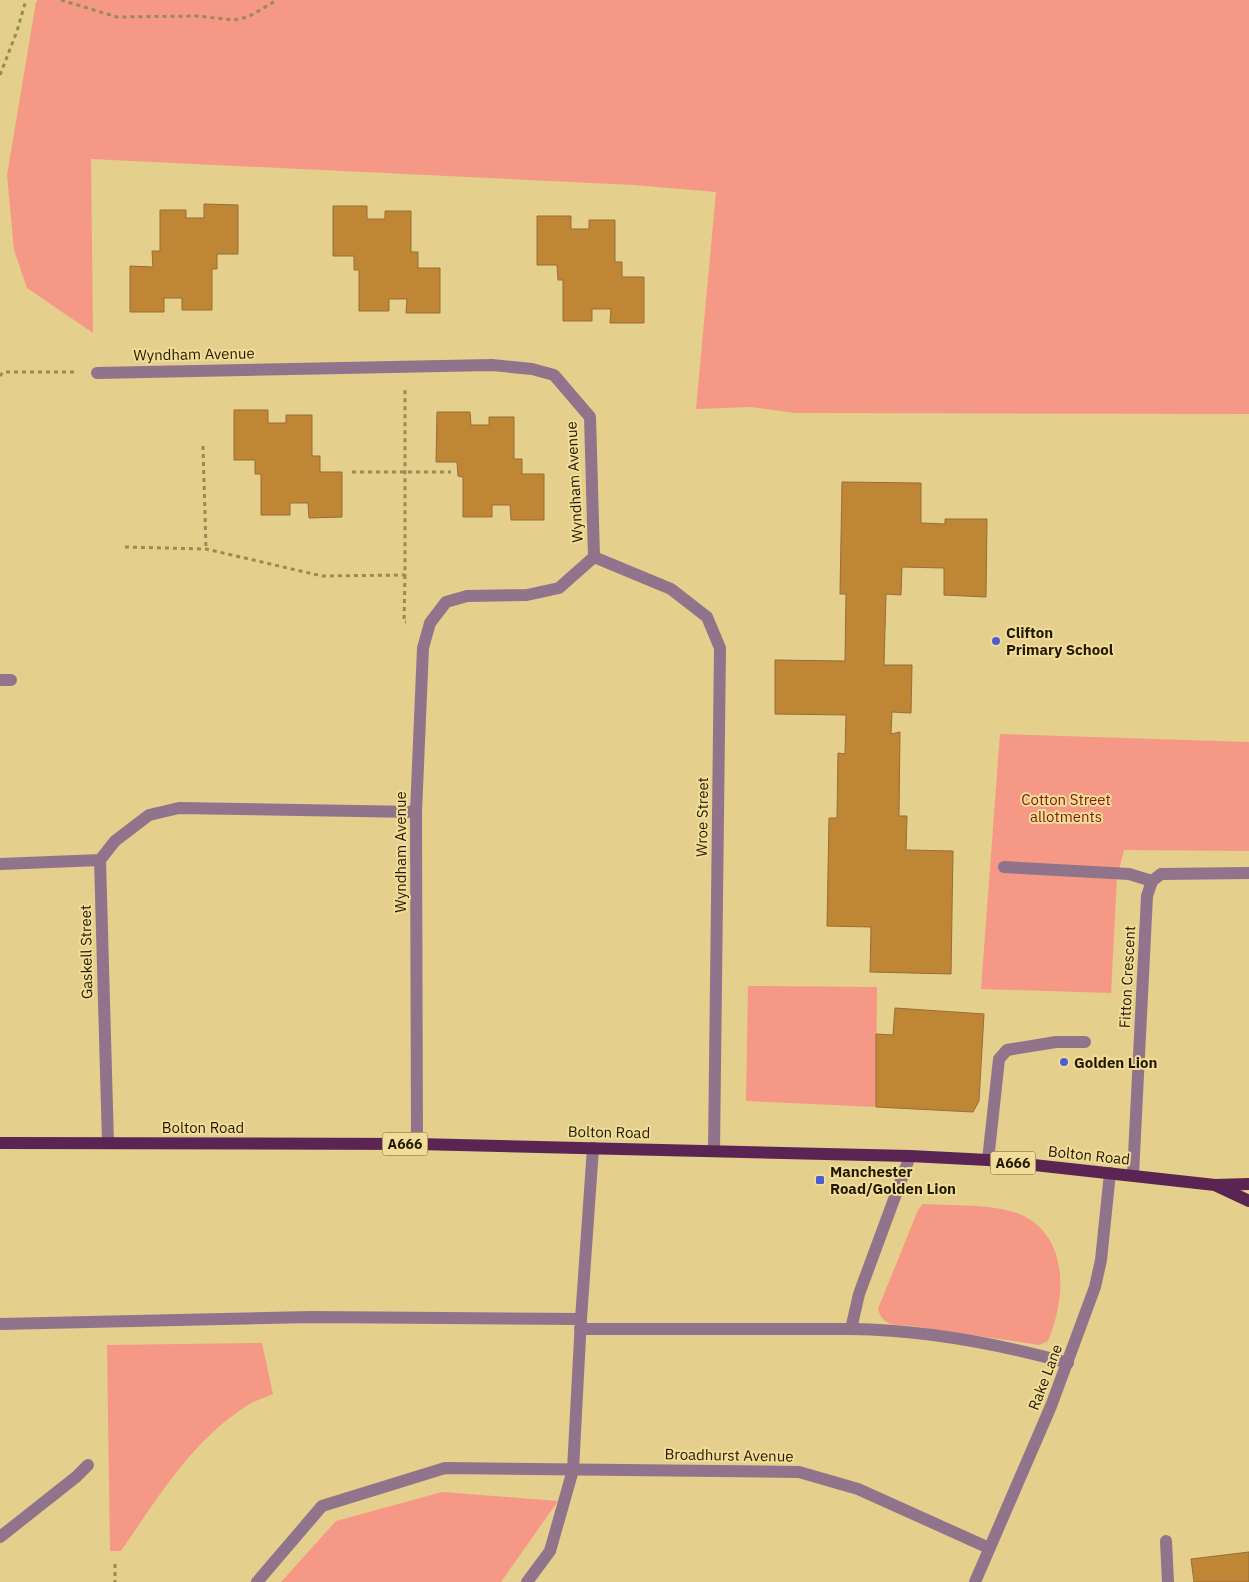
<svg xmlns="http://www.w3.org/2000/svg" width="1249" height="1582" font-family="'IBM Plex Sans',sans-serif">
<rect width="100%" height="100%" fill="#e4cf8c"/>
<g fill="#f59986">
<path d="M 38,0 L 1249,0 L 1249,414 L 795,413 L 751,407 L 696,409 L 716,192 L 634,185 L 91,159 L 93,333 L 27,288 L 14,250 L 7,175 L 36,2 Z"/>
<path d="M 1000,734 L 1249,742 L 1249,851 L 1124,850 L 1117,878 L 1111,993 L 981,989 Z"/>
<path d="M 748,986 L 877,987 L 876,1107 L 746,1101 Z"/>
<path d="M 923,1204 C 953,1206 999,1203 1026,1217 C 1070,1242 1065,1301 1048,1341 L 1039,1345 L 912,1326 C 896,1325 883,1327 878,1309 L 918,1210 Z"/>
<path d="M 262,1343 L 273,1394 C 264,1398 253,1401 245,1407 C 191,1442 157,1499 121,1551 L 110,1551 L 107,1345 Z"/>
<path d="M 442,1492 L 558,1501 L 501,1582 L 281,1582 L 336,1521 Z"/>
</g>
<g fill="#bf8635" stroke="#976e37">
<path d="M 204,204 L 238,205 L 238,254 L 217,254 L 217,269 L 212,269 L 212,310 L 182,310 L 182,298 L 164,298 L 164,312 L 130,312 L 130,266 L 153,267 L 152,251 L 160,251 L 160,210 L 186,210 L 186,218 L 204,218 Z"/>
<path d="M 333,206 L 367,206 L 367,219 L 385,219 L 385,211 L 411,211 L 411,252 L 418,252 L 418,268 L 440,268 L 440,313 L 406,313 L 407,299 L 389,299 L 389,311 L 359,311 L 359,270 L 354,270 L 354,256 L 333,256 Z"/>
<path d="M 537,216 L 571,216 L 571,229 L 589,229 L 589,220 L 615,220 L 615,262 L 622,262 L 622,277 L 644,277 L 644,323 L 610,323 L 611,309 L 592,309 L 592,321 L 563,321 L 563,280 L 558,280 L 557,265 L 537,265 Z"/>
<path d="M 234,410 L 268,410 L 268,423 L 286,423 L 286,415 L 312,415 L 312,456 L 320,456 L 320,472 L 342,472 L 342,517 L 309,518 L 308,503 L 290,503 L 290,515 L 261,515 L 261,474 L 255,474 L 255,460 L 234,460 Z"/>
<path d="M 437,412 L 470,412 L 471,425 L 489,425 L 489,417 L 514,417 L 514,459 L 522,459 L 522,474 L 544,474 L 544,520 L 511,520 L 510,505 L 492,505 L 492,517 L 463,517 L 463,477 L 458,476 L 457,462 L 436,462 Z"/>
<path d="M 842,482 L 921,483 L 921,523 L 945,524 L 945,519 L 987,519 L 986,597 L 944,595 L 944,568 L 902,567 L 901,595 L 886,594 L 884,665 L 912,665 L 911,713 L 892,712 L 891,734 L 900,732 L 899,816 L 907,816 L 906,850 L 953,851 L 951,974 L 870,972 L 871,927 L 827,926 L 829,818 L 837,818 L 838,753 L 845,754 L 846,715 L 775,714 L 775,660 L 845,661 L 846,594 L 840,594 Z"/>
<path d="M 895,1008 L 984,1014 L 979,1101 L 973,1112 L 876,1107 L 876,1034 L 893,1035 Z"/>
<path d="M 1249,1552 L 1249,1582 L 1194,1582 L 1191,1559 Z"/>
</g>
<g fill="none" stroke-linecap="round" stroke-linejoin="round">
<g stroke="#9a8a56" stroke-width="3" stroke-dasharray="4 4" stroke-linecap="butt">
<path d="M 61,0 L 117,17 L 197,16 L 234,20 L 248,17 L 277,0"/>
<path d="M 0,75 L 17,31 L 26,0"/>
<path d="M 0,376 L 3,372 L 75,372"/>
<path d="M 203,446 L 206,549"/>
<path d="M 352,472 L 451,472"/>
<path d="M 125,547 L 206,549 L 322,576 L 405,575 L 405,390"/>
<path d="M 405,575 L 404,622 L 406,622"/>
<path d="M 115,1564 L 115,1582"/>
</g>
<g stroke="#92738c" stroke-width="12">
<path d="M 97,373 L 492,365 L 532,369 L 554,375 L 590,417 L 594,557 L 559,588 L 527,595 L 467,596 L 446,602 L 430,623 L 423,648 L 416,812 L 417,1144"/>
<path d="M 594,557 L 671,589 L 707,617 L 720,648 L 714,1150"/>
<path d="M 0,680 L 11,680"/>
<path d="M 100,860 L 115,841 L 149,815 L 179,808 L 416,812"/>
<path d="M 0,864 L 100,860 L 108,1143"/>
<path d="M 1004,867 L 1129,874 L 1152,881"/>
<path d="M 988,1160 L 999,1059 L 1007,1050 L 1056,1042 L 1085,1042"/>
<path d="M 1133,1175 L 1147,896 L 1152,881 L 1161,874 L 1249,873"/>
<path d="M 0,1324 L 311,1317 L 581,1319"/>
<path d="M 580,1329 L 851,1329 L 859,1294 L 910,1156"/>
<path d="M 851,1329 C 926,1330 996,1343 1068,1363"/>
<path d="M 0,1537 L 76,1477 L 88,1465"/>
<path d="M 1166,1541 L 1168,1582"/>
<path d="M 257,1582 L 322,1506 L 445,1468 L 799,1472 L 858,1489 L 989,1548"/>
<path d="M 527,1582 L 550,1551 L 573,1470 L 581,1319 L 593,1148"/>
<path d="M 975,1582 L 1051,1406 L 1095,1287 L 1101,1260 L 1110,1173"/>
</g>
<g stroke="#5a2553" stroke-width="12">
<path d="M 0,1143 L 417,1144 L 910,1156 L 988,1160 L 1215,1185 L 1249,1184"/>
<path d="M 1217,1186 L 1249,1201"/>
</g>
</g>
<g fill="#4d5dd3" stroke="#f1dc99" stroke-width="2">
<circle cx="996" cy="641" r="5"/>
<circle cx="1064" cy="1062" r="5"/>
<rect x="815" y="1175" width="10" height="10" rx="2.5"/>
</g>
<g text-anchor="middle" dominant-baseline="central" stroke-width="4" stroke-linejoin="round" paint-order="stroke">
<g fill="#f1dc99" stroke="#61552f" stroke-width="1">
<rect x="382.5" y="1132.5" width="45" height="23" rx="4"/>
<rect x="990.5" y="1151.5" width="45" height="23" rx="4"/>
</g>
<g font-size="14" font-weight="bold" fill="#231b01">
<text x="405" y="1144">A666</text>
<text x="1013" y="1163">A666</text>
</g>
<g font-size="15" fill="#231b01" stroke="#f1dc99">
<text transform="translate(194 354) rotate(-1)">Wyndham Avenue</text>
<text transform="translate(574 482) rotate(-93)">Wyndham Avenue</text>
<text transform="translate(702 817) rotate(-89)">Wroe Street</text>
<text transform="translate(400 852) rotate(-90)">Wyndham Avenue</text>
<text transform="translate(86 952) rotate(-91)">Gaskell Street</text>
<text transform="translate(1127 977) rotate(-87)">Fitton Crescent</text>
<text x="203" y="1127">Bolton Road</text>
<text transform="translate(609 1132) rotate(1)">Bolton Road</text>
<text transform="translate(1089 1155) rotate(6)">Bolton Road</text>
<text transform="translate(1045 1377) rotate(-69)">Rake Lane</text>
<text transform="translate(729 1455) rotate(1)">Broadhurst Avenue</text>
</g>
<g font-size="15" font-weight="bold" fill="#231b01" stroke="#f1dc99" text-anchor="start">
<text x="1006" y="632">Clifton<tspan x="1006" dy="17">Primary School</tspan></text>
<text x="1074" y="1062">Golden Lion</text>
<text x="830" y="1171">Manchester<tspan x="830" dy="17">Road/Golden Lion</tspan></text>
</g>
<g font-size="15" fill="#881a04" stroke="#f1dc99">
<text x="1066" y="799">Cotton Street<tspan x="1066" dy="17">allotments</tspan></text>
</g>
</g>
</svg>
